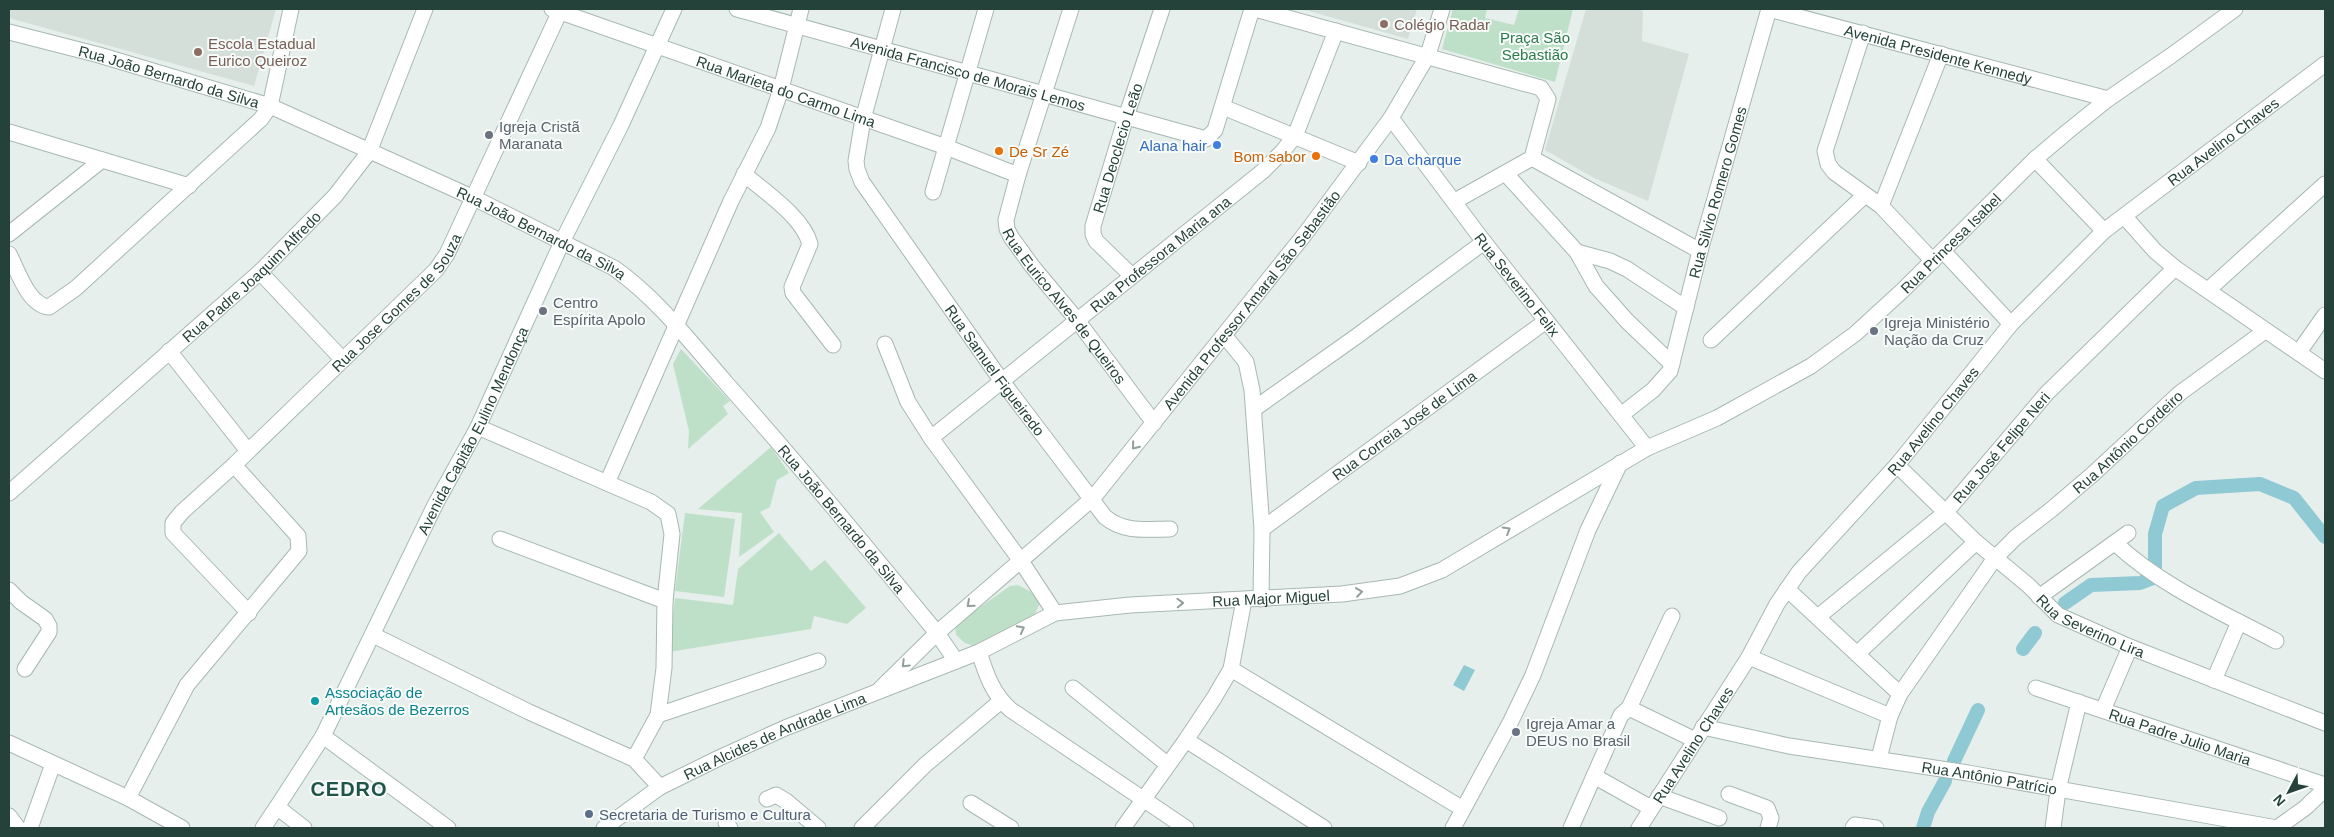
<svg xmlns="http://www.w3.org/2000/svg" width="2334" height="837" font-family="Helvetica,sans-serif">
<rect width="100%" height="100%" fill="#e6efeb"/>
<g fill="#d4dfda">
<path d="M 9,9 L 276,9 L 254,86 L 9,18 Z"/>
<path d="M 1302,9 L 1417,9 L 1408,39 Z"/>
<path d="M 1586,9 L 1636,9 L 1643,11 L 1642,41 L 1689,54 L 1648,201 L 1594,178 L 1545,150 Z"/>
</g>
<g fill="#bfe0c8">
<path d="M 1453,9 L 1487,9 L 1485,18 L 1514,25 L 1519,9 L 1573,9 L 1555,82 L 1442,49 Z"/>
<path d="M 681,349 L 730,401 L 723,406 L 728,414 L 688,449 L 689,431 L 673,364 Z"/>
<path d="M 771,447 L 789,473 L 777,480 L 770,507 L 760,512 L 774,532 L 739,557 L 742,513 L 698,509 Z"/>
<path d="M 685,513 L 735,519 L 724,597 L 675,591 Z"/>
<path d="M 779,533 L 811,571 L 825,560 L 866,608 L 847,624 L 814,616 L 811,629 L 669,652 L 675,598 L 733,605 L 738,569 Z"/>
<path d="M 1018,585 L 1031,592 L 1040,603 L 1034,616 L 977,647 L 965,643 L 956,635 L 955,625 L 1010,586 Z"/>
</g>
<path fill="#8ec9d4" d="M 1464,665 L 1475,670 L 1464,691 L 1453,685 Z"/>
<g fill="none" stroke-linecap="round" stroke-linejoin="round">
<g stroke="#8ec9d4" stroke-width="14">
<path d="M 2155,571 L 2155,534 L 2163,506 L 2196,488 L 2260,484 L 2294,498 L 2325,537"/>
<path d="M 2065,603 L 2091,585 L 2140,583 L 2153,578"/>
<path d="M 2023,649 L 2035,633"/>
<path d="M 1954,761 L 1978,710"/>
<path d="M 1923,828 L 1928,812 L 1945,781"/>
</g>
<g stroke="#a8b8b2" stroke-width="17">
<g id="minor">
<path id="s1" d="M 552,9 L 946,147 L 1018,175"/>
<path id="s2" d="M 737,9 L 1206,139 L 1215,130 L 1252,9"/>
<path id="s3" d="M 893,9 L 863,119 L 856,161 L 857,169 L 862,182 L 1001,380 L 1105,517 C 1124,533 1147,529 1170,529"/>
<path id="s4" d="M 1071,9 L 1018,175 L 1006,220 L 1007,229 L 1011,237 L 1032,266 L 1077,320 L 1154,423"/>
<path d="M 1255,9 L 1541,88 L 1548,99 L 1532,158 L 1455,201"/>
<path id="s5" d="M 1769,9 L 2108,99"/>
<path id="s6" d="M 9,32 L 99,55 L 270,106 L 474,198 L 614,268 C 658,299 692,344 727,384 C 799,465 868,549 937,633 L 956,661"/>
<path d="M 1863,33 L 1825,151 L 1828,164 L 1834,172 L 1881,206 L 1933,261"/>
<path d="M 1223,107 L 1359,163"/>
<path id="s7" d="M 1391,118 L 1484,242 L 1647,448"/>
<path d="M 9,132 L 189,186"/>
<path d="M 1532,158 L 1700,251"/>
<path d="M 2035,159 L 2104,231"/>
<path d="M 744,174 C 765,192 803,217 810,244 L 792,287 L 793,293 L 833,345"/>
<path d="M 1506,174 L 1577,252 L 1596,286 L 1627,321 L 1672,364"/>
<path d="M 933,192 L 986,9"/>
<path d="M 1881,206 L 1941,54"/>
<path d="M 2124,216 L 2155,251 L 2175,268 L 2325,371"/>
<path d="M 9,234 L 102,160"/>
<path d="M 1943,251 L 2011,324"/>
<path d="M 1577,252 L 1610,261 L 1627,269 L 1686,308"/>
<path d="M 9,254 C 18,271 28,305 49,307 L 76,288 L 261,119 L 270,106 L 291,9"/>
<path d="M 260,272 L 343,360"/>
<path id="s8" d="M 1131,275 L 1096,241 L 1093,234 L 1093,226 L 1126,117 L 1162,9"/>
<path d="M 2208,290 L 2325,184"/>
<path d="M 1224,335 L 1246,362 L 1252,390 L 1262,529 L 1261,599"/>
<path d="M 1711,340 L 1865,195"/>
<path d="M 885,344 L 908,402 L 931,438 L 1021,561 L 1055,613"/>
<path d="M 169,351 L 248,451"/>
<path d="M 2299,352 L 2325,315"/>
<path d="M 1254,409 L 1357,336 L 1484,242"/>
<path id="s9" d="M 1621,415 L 1653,390 L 1670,371 L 1700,251 L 1769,9"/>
<path d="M 478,427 L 651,502 L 668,514 L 672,534 L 665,601 L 664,668 L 658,715 L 634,759"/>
<path id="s10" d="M 931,438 L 1263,171 L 1282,152 L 1295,136 L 1336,31"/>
<path id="s11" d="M 1897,465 L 1976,542 L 2028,585 L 2058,615 L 2130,647 L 2325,723"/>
<path d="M 607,483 L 731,201 L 768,128 L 781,89 L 801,9"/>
<path id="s12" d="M 9,493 L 260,272 L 335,196 L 369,152 L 425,9"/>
<path id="s13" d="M 1262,529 L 1546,321"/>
<path d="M 500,539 L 665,601"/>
<path d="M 2115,543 C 2161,586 2221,612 2276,641"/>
<path d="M 1787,589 L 1900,694"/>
<path d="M 9,590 L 21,602 L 45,619 L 49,626 L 49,632 L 25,669"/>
<path d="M 2039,597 L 2128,533"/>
<path id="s14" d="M 249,613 L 173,533 L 173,523 L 182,512 L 234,465 L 436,270 L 447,254 L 561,9"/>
<path id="s15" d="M 1819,616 L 1946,512 L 2047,393 L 2175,268"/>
<path d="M 373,635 L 529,712 L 634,759 L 660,787"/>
<path d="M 979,652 C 986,674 993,695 1011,710 L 1186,828"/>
<path d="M 1857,654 L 1976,542"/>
<path d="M 1749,657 L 1890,716"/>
<path d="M 1231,669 L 1463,809"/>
<path d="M 2214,680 L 2239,622"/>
<path d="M 1073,688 L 1167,764"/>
<path id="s16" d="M 2036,688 L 2325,785"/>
<path id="s17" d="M 880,689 L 937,633 L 1093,498 L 1305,234 L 1391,118 L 1428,55 L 1442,9"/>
<path d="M 1629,708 L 1695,740"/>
<path d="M 2103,710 L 2130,647"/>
<path d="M 658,715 L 818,661"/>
<path id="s18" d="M 1703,727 L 1789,746 L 1968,773 L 2277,828"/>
<path d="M 323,736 L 448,828"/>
<path d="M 1186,740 L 1324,828"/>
<path d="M 9,743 L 128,798 L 182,828"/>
<path id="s19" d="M 1879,758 L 1890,716 L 1900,694 L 1995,558 L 2016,537 L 2052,509 L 2093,474 L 2180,393 L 2265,331"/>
<path d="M 1594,776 L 1651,808"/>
<path d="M 1729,794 L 1767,808 L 1771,818 L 1768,828"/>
<path d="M 1659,796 L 1719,818"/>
<path d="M 128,798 L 187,685 L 299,551 L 298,536 L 234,465"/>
<path d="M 767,799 L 776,795 L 786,801 L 818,828"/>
<path d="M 971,803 L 1011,828"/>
<path d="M 9,816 L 18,828"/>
<path d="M 726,823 L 730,828"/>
<path d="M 30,828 L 53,764"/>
<path id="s20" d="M 604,828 L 660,787 L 719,758 L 785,728 L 979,652 L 1055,613 L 1130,605 L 1342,594 L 1400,586 L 1442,570 L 1647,448 L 1717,418 L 1811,366 L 1855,334 L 1902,291 L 2035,159 L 2067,132 L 2108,99 L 2172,55 L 2235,9"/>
<path d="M 862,828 L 925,765 L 1001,701"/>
<path d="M 1123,828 L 1186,740 L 1214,698 L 1231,669 L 1244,600"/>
<path d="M 1453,828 L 1511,721 L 1533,675 L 1588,530 L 1620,463"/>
<path d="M 1571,828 L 1621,715 L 1629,708 L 1672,616"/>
<path id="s21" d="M 1639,828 L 1749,657 L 1777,604 L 1799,572 L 1897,465 L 2011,324 L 2104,231 L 2325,64"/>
<path d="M 1853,828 L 1855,825 L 1876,828"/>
<path d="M 2053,828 L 2058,790 L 2079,702"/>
<path d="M 2277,828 L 2305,808 L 2325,789"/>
</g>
</g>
<g stroke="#a8b8b2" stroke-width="17">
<path id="tertiary" d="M 263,828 L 277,807"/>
</g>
<g stroke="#a4bbb3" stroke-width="17">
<g id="secondary">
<path id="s22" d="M 304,828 L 277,807 L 323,736 L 435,505 L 478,427 L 562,242 L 621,125 L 674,9"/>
</g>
</g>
<use href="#minor" stroke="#fff" stroke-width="15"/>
<use href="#tertiary" stroke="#fff" stroke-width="15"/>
<use href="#secondary" stroke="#fff" stroke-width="15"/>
</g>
<defs><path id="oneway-chevron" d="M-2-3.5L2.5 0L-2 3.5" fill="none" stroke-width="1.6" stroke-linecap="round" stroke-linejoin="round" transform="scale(1.25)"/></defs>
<g stroke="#92a09c">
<use href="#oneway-chevron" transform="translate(1135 446) rotate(129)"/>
<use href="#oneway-chevron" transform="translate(1507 530) rotate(-31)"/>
<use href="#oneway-chevron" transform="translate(1359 592) rotate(-8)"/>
<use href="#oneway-chevron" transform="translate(1180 603) rotate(-2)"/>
<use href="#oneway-chevron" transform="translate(970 604) rotate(139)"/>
<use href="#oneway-chevron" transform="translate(1021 629) rotate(-28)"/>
<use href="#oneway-chevron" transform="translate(905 664) rotate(136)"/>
</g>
<g fill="#8d6e63" stroke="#f7fbf9" stroke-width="2">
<circle cx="1384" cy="24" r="5"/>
<circle cx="198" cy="52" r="5"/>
</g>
<g fill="#6b7280" stroke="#f7fbf9" stroke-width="2">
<circle cx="489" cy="135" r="5"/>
<circle cx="543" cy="311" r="5"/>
<circle cx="1874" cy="331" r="5"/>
<circle cx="1516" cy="732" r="5"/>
</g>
<g fill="#3f7fe0" stroke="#f7fbf9" stroke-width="2">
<circle cx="1217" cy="145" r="5"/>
<circle cx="1374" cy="159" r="5"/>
</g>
<g fill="#e8710a" stroke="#f7fbf9" stroke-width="2">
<circle cx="999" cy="151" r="5"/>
<circle cx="1316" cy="156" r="5"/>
</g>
<circle fill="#0f9aa8" stroke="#f7fbf9" stroke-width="2" cx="315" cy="701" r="5"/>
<circle fill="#5c6f8a" stroke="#f7fbf9" stroke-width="2" cx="589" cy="814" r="5"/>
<g text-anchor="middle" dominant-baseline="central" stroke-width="4" stroke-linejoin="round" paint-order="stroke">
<g font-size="15" fill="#785e54" stroke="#f7fbf9" text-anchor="start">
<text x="1394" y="24">Colégio Radar</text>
<text x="208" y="43">Escola Estadual<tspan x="208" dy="17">Eurico Queiroz</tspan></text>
</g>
<g font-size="15" fill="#2d7a4b" stroke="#f7fbf9">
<text x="1535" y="37">Praça São<tspan x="1535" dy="17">Sebastião</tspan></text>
</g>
<g font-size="15" fill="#24423a" stroke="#f7fbf9">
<text stroke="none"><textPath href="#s5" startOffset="175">Avenida Presidente Kennedy</textPath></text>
<text stroke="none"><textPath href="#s2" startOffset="240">Avenida Francisco de Morais Lemos</textPath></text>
<text stroke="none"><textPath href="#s6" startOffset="166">Rua João Bernardo da Silva</textPath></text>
<text stroke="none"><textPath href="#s1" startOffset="248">Rua Marieta do Carmo Lima</textPath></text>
<text stroke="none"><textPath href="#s21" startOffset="909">Rua Avelino Chaves</textPath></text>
<text stroke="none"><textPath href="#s8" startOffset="146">Rua Deoclecio Leão</textPath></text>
<text stroke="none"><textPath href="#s9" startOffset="251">Rua Silvio Romero Gomes</textPath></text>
<text stroke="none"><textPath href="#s6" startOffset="571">Rua João Bernardo da Silva</textPath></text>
<text stroke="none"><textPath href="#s20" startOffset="1501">Rua Princesa Isabel</textPath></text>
<text stroke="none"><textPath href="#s10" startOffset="294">Rua Professora Maria ana</textPath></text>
<text stroke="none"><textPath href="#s12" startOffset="325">Rua Padre Joaquim Alfredo</textPath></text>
<text stroke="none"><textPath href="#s7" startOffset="209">Rua Severino Felix</textPath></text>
<text stroke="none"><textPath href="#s17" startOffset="540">Avenida Professor Amaral São Sebastião</textPath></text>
<text stroke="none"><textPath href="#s14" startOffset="435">Rua Jose Gomes de Souza</textPath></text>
<text stroke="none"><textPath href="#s4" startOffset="326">Rua Eurico Alves de Queiros</textPath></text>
<text stroke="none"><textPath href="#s3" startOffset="409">Rua Samuel Figueiredo</textPath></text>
<text stroke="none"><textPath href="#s21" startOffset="504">Rua Avelino Chaves</textPath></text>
<text stroke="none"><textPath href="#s13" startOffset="176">Rua Correia José de Lima</textPath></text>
<text stroke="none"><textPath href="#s22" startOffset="459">Avenida Capitão Eulino Mendonça</textPath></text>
<text stroke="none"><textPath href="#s19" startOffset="410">Rua Antônio Cordeiro</textPath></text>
<text stroke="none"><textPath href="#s15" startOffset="249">Rua José Felipe Neri</textPath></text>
<text stroke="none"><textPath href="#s6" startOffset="991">Rua João Bernardo da Silva</textPath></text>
<text stroke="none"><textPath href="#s20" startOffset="718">Rua Major Miguel</textPath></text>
<text stroke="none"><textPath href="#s11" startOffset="254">Rua Severino Lira</textPath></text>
<text stroke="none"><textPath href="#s20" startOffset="195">Rua Alcides de Andrade Lima</textPath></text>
<text stroke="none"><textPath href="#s16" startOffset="152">Rua Padre Julio Maria</textPath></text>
<text stroke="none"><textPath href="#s21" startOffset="99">Rua Avelino Chaves</textPath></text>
<text stroke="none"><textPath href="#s18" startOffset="291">Rua Antônio Patrício</textPath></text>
</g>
<g font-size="15" fill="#5b616d" stroke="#f7fbf9" text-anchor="start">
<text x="499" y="126">Igreja Cristã<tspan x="499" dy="17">Maranata</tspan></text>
<text x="553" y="302">Centro<tspan x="553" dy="17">Espírita Apolo</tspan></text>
<text x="1884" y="322">Igreja Ministério<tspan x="1884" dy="17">Nação da Cruz</tspan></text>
<text x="1526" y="723">Igreja Amar a<tspan x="1526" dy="17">DEUS no Brasil</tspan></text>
</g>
<g font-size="15" fill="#366cbe" stroke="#f7fbf9" text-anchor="end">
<text x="1207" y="145">Alana hair</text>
<text x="1384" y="159" text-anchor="start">Da charque</text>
</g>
<g font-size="15" fill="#c56008" stroke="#f7fbf9" text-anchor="start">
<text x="1009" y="151">De Sr Zé</text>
<text x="1306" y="156" text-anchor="end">Bom sabor</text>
</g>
<g font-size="15" fill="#0d838f" stroke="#f7fbf9" text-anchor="start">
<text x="325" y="692">Associação de<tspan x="325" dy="17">Artesãos de Bezerros</tspan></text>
</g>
<g font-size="15" fill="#4e5e75" stroke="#f7fbf9" text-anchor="start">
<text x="599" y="814">Secretaria de Turismo e Cultura</text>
</g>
<g font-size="20" font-weight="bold" letter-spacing="1" fill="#1f5548" stroke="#f7fbf9">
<text x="349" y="789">CEDRO</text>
</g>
</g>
<rect width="2334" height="837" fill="none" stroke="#24423a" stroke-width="20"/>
<g transform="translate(2289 792) rotate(229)" stroke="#f7fbf9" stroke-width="4" paint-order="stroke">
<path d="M0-4L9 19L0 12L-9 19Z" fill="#24423a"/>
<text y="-8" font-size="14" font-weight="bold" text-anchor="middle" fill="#24423a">N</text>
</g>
</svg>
